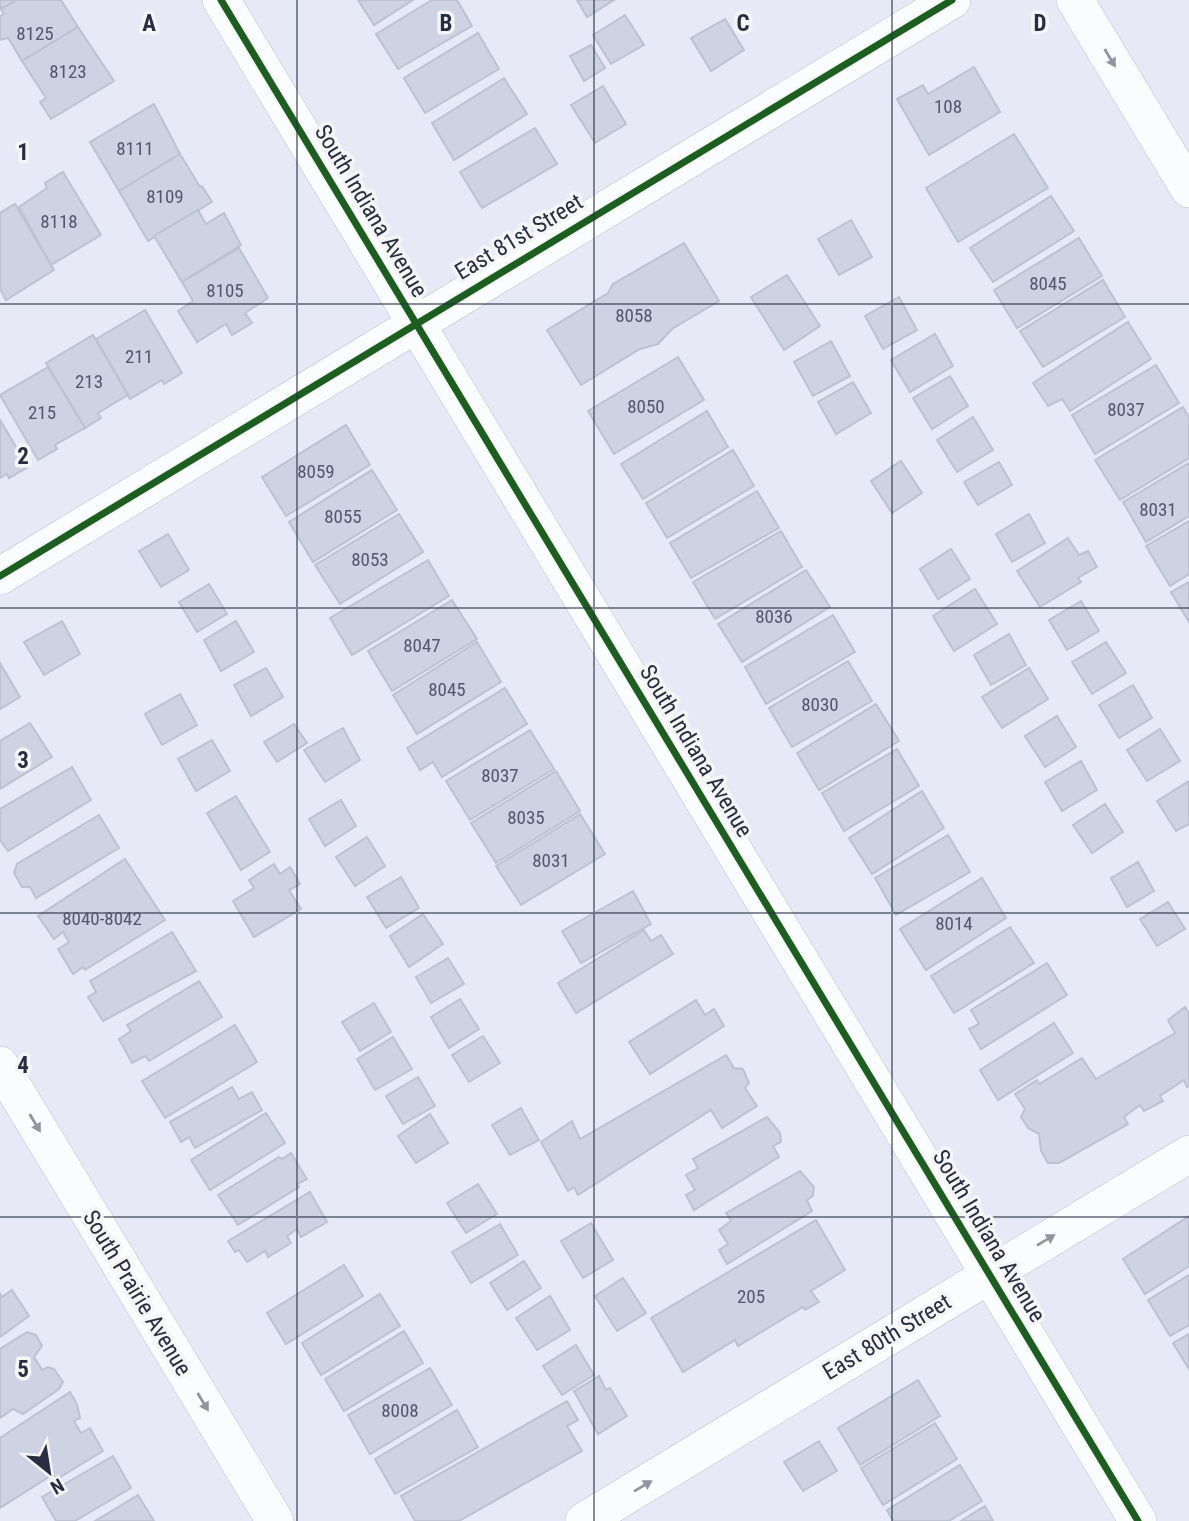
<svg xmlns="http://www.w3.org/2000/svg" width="1189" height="1521" font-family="'Roboto Condensed',sans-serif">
<rect width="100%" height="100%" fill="#e7eaf6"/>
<g fill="#ced2e3" stroke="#bec1d1" stroke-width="2">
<path d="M 0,0 L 17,0 L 1,9 Z"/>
<path d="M 17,0 L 61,0 L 78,27 L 22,61 L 8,38 L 0,40 L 0,16 L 4,14 L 1,9 Z"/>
<path d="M 358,0 L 413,0 L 374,25 Z"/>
<path d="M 432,0 L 457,0 L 472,26 L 398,69 L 376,34 Z"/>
<path d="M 577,0 L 614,0 L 587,17 Z"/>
<path d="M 625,15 L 644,45 L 611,64 L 593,35 Z"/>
<path d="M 725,19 L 744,50 L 711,71 L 691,38 Z"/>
<path d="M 78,27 L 114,81 L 51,119 L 40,102 L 46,98 L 22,61 Z"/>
<path d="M 478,33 L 499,69 L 425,113 L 404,78 Z"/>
<path d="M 591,45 L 605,68 L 584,81 L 570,56 Z"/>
<path d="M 974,67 L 1000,112 L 929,155 L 897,99 L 923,85 L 928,94 Z"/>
<path d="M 504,78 L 527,114 L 454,160 L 432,123 Z"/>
<path d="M 603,86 L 626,124 L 595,143 L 571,105 Z"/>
<path d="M 154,104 L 180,154 L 119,191 L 90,142 Z"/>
<path d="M 535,128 L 557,164 L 482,208 L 460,172 Z"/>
<path d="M 1014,134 L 1048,188 L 958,242 L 926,188 Z"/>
<path d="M 180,154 L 200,187 L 202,186 L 212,202 L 148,241 L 119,191 Z"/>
<path d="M 63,172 L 101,235 L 51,265 L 19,207 L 47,188 L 45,183 Z"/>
<path d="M 1051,196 L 1074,231 L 993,282 L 970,248 Z"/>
<path d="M 15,204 L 54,270 L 6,300 L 0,289 L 0,213 Z"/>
<path d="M 198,210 L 206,224 L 224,213 L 241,245 L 182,282 L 154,236 Z"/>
<path d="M 851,220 L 872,257 L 839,275 L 818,239 Z"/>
<path d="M 1079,238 L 1102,276 L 1017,328 L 994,290 Z"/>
<path d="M 684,243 L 719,301 L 672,329 L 658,344 L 640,349 L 581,385 L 547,330 L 608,293 L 613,284 Z"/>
<path d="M 239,248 L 268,298 L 245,313 L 252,323 L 232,335 L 226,324 L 197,342 L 178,311 L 193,301 L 182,282 Z"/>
<path d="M 787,275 L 820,326 L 784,350 L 751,297 Z"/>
<path d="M 1103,280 L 1125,317 L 1043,367 L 1020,331 Z"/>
<path d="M 899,297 L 917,330 L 883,349 L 865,316 Z"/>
<path d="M 145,310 L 182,373 L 164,384 L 162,380 L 130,399 L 96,339 Z"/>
<path d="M 1128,322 L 1151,359 L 1070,411 L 1062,399 L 1048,406 L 1033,383 Z"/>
<path d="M 935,334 L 953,366 L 910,392 L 891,360 Z"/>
<path d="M 93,335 L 128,395 L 98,413 L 101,418 L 85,428 L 46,363 Z"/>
<path d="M 831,341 L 850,376 L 813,396 L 794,362 Z"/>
<path d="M 678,357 L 704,400 L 614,454 L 588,411 Z"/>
<path d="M 1156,365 L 1179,403 L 1095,454 L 1072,415 Z"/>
<path d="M 48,367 L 85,428 L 55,445 L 57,449 L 38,460 L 0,395 Z"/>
<path d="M 950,376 L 968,406 L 932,429 L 913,398 Z"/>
<path d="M 853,382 L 871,413 L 836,434 L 818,402 Z"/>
<path d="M 1183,407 L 1189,418 L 1189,458 L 1120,500 L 1095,460 Z"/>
<path d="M 707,411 L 728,447 L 643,499 L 621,464 Z"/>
<path d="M 973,417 L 993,450 L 957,472 L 937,440 Z"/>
<path d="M 0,420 L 28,467 L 9,478 L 7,474 L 0,478 Z"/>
<path d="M 346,425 L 370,465 L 286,516 L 262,477 Z"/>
<path d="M 733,450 L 754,486 L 667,538 L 646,503 Z"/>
<path d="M 901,461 L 922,493 L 892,513 L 871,481 Z"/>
<path d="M 999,462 L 1012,485 L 978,505 L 964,482 Z"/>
<path d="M 1189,463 L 1189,516 L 1146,542 L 1123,502 Z"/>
<path d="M 372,470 L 397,510 L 313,562 L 289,522 Z"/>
<path d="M 757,491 L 779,528 L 691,578 L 670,543 Z"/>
<path d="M 399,514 L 423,552 L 340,604 L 315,565 Z"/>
<path d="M 1029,514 L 1045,543 L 1012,562 L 996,534 Z"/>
<path d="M 1189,521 L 1189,574 L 1170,586 L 1146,546 Z"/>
<path d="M 781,531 L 802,567 L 715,619 L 693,582 Z"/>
<path d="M 168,534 L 189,570 L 161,587 L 139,551 Z"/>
<path d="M 1068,538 L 1079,555 L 1088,551 L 1097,567 L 1078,578 L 1081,582 L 1040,607 L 1017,571 Z"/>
<path d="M 951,549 L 970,579 L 938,599 L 920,569 Z"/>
<path d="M 428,560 L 449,596 L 352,655 L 330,618 Z"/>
<path d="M 806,570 L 830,607 L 742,662 L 718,624 Z"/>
<path d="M 1189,582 L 1189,622 L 1171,592 Z"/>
<path d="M 209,584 L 227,614 L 197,632 L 179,602 Z"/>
<path d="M 975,589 L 997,624 L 954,651 L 933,616 Z"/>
<path d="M 452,600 L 477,639 L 392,691 L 368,651 Z"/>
<path d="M 1081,601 L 1099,631 L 1067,650 L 1049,620 Z"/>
<path d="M 833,615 L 855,652 L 766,704 L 745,667 Z"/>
<path d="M 62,621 L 80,654 L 44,675 L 24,642 Z"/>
<path d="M 236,621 L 254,652 L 221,671 L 204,640 Z"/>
<path d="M 1009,634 L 1026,665 L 991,685 L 974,655 Z"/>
<path d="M 477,642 L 501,682 L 417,734 L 393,695 Z"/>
<path d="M 1106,642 L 1126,673 L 1092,694 L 1072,662 Z"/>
<path d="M 848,661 L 872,701 L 792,747 L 769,708 Z"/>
<path d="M 0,663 L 20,697 L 0,709 Z"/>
<path d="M 266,668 L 283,697 L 251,716 L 234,685 Z"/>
<path d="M 1029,668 L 1048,699 L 1002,728 L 982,697 Z"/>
<path d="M 1133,685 L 1152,718 L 1119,738 L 1099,705 Z"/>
<path d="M 505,688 L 527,724 L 442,777 L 433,762 L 420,770 L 407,748 Z"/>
<path d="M 180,694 L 197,725 L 162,745 L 145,714 Z"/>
<path d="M 876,704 L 899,741 L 819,790 L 797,753 Z"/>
<path d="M 1057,716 L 1076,747 L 1045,767 L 1025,736 Z"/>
<path d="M 30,723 L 52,757 L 0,789 L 0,741 Z"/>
<path d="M 294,724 L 307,743 L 277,762 L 264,742 Z"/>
<path d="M 343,728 L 360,760 L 325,782 L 304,750 Z"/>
<path d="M 1160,729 L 1180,761 L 1147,781 L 1127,750 Z"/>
<path d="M 530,730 L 554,769 L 470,820 L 446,781 Z"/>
<path d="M 212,740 L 230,771 L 196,791 L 178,759 Z"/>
<path d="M 897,749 L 919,786 L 844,831 L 822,793 Z"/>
<path d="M 1081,761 L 1097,790 L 1062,811 L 1045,782 Z"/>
<path d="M 72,767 L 91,800 L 8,851 L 0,840 L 0,809 Z"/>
<path d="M 556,771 L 580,811 L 496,863 L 471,823 Z"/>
<path d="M 1189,781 L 1189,824 L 1176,831 L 1157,801 Z"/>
<path d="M 922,791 L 944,828 L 872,874 L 849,838 Z"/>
<path d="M 236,796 L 270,852 L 241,870 L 207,813 Z"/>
<path d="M 341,800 L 356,826 L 325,846 L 309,819 Z"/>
<path d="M 1105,804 L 1123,832 L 1092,853 L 1073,825 Z"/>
<path d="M 580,814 L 605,854 L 521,905 L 496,866 Z"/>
<path d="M 99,815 L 119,848 L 36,898 L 30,887 L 22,887 L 14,873 L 17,864 Z"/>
<path d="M 948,835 L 970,872 L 896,915 L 875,878 Z"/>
<path d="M 367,837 L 385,866 L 355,886 L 336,857 Z"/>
<path d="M 125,859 L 165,920 L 85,970 L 83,967 L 73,974 L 58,949 L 69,942 L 63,932 L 54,939 L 38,916 Z"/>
<path d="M 1138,862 L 1154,891 L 1127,907 L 1111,878 Z"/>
<path d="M 274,864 L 280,874 L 290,867 L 300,884 L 289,890 L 301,909 L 254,937 L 233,901 L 254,888 L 249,880 Z"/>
<path d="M 401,877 L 419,908 L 386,928 L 367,897 Z"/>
<path d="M 982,878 L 1006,918 L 926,970 L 900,929 Z"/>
<path d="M 633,891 L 651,924 L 581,963 L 562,931 Z"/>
<path d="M 1168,902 L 1185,929 L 1157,946 L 1140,919 Z"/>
<path d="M 423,914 L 443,944 L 409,967 L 390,936 Z"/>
<path d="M 1010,927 L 1034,963 L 954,1013 L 931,976 Z"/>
<path d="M 644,930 L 651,941 L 661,935 L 673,954 L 576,1013 L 558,983 Z"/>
<path d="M 172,932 L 196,971 L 103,1021 L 88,997 L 96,992 L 90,981 Z"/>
<path d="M 448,958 L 464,984 L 431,1003 L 416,977 Z"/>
<path d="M 1047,963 L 1067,995 L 981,1049 L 969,1029 L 979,1024 L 971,1010 Z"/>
<path d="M 199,981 L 222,1017 L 149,1061 L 145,1056 L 132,1063 L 119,1039 L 131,1031 L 127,1025 Z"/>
<path d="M 460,999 L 479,1029 L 449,1048 L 431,1017 Z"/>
<path d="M 696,1000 L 705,1015 L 714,1009 L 724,1026 L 650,1074 L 629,1042 Z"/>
<path d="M 374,1003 L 391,1032 L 360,1051 L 342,1022 Z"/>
<path d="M 1185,1007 L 1189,1014 L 1189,1086 L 1187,1087 L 1184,1080 L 1160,1096 L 1163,1101 L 1144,1111 L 1140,1105 L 1124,1117 L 1128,1124 L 1059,1163 L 1048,1163 L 1041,1151 L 1039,1134 L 1028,1128 L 1021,1117 L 1025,1109 L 1015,1094 L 1037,1080 L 1039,1084 L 1082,1058 L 1096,1079 L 1175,1033 L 1168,1020 Z"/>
<path d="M 1054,1023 L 1073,1053 L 998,1100 L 980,1070 Z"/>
<path d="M 235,1025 L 257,1062 L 165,1118 L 142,1081 Z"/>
<path d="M 483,1036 L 500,1063 L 469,1082 L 452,1055 Z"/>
<path d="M 393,1037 L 412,1069 L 375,1090 L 357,1059 Z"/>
<path d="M 726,1055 L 734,1068 L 743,1069 L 749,1083 L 745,1088 L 757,1106 L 722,1128 L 711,1110 L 578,1195 L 574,1187 L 568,1191 L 541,1142 L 572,1121 L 580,1139 Z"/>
<path d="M 418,1077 L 435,1106 L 403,1124 L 386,1096 Z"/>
<path d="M 232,1087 L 239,1099 L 252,1092 L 262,1110 L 195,1148 L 189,1137 L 181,1142 L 170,1122 Z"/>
<path d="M 521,1108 L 539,1140 L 510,1155 L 492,1125 Z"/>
<path d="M 266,1113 L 285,1143 L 210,1190 L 191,1160 Z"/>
<path d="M 430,1114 L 448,1143 L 416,1163 L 398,1136 Z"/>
<path d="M 767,1117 L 780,1133 L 781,1142 L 773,1146 L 779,1157 L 694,1210 L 686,1195 L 695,1190 L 686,1175 L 698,1168 L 693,1159 Z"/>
<path d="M 291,1153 L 307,1179 L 297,1184 L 299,1187 L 238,1225 L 218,1195 L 279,1157 L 282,1159 Z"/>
<path d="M 800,1171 L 814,1187 L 813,1196 L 807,1200 L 812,1211 L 727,1264 L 719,1250 L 728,1244 L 719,1230 L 731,1221 L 726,1213 Z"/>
<path d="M 478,1184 L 497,1214 L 466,1233 L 447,1203 Z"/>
<path d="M 310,1192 L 327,1222 L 301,1237 L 297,1229 L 287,1236 L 291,1243 L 268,1257 L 265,1251 L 247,1262 L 239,1250 L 235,1252 L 228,1241 Z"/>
<path d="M 1189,1216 L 1189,1266 L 1145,1294 L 1123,1259 Z"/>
<path d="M 816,1220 L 845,1270 L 811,1291 L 819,1302 L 805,1310 L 803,1307 L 738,1346 L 735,1340 L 683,1372 L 651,1318 Z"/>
<path d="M 591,1223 L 613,1260 L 583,1278 L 561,1241 Z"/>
<path d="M 500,1224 L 518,1255 L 471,1283 L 452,1252 Z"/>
<path d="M 524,1261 L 541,1288 L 507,1310 L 490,1283 Z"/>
<path d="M 344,1265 L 363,1296 L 286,1344 L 267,1313 Z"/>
<path d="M 1189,1275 L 1189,1325 L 1170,1336 L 1148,1300 Z"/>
<path d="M 623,1278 L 646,1313 L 617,1331 L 595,1296 Z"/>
<path d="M 12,1290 L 29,1316 L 0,1337 L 0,1293 L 2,1297 Z"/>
<path d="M 380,1294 L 400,1326 L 321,1375 L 302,1343 Z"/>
<path d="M 550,1296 L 570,1330 L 537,1350 L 516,1318 Z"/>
<path d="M 404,1331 L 423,1363 L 344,1411 L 325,1379 Z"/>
<path d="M 27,1332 L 36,1335 L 42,1346 L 34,1357 L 42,1370 L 48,1367 L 54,1369 L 63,1382 L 59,1389 L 23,1414 L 13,1409 L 0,1418 L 0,1349 Z"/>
<path d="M 1189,1334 L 1189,1369 L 1173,1343 Z"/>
<path d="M 576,1345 L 594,1375 L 562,1395 L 543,1366 Z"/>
<path d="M 430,1368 L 452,1405 L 370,1454 L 348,1415 Z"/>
<path d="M 599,1376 L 606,1390 L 610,1388 L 627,1416 L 598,1434 L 574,1391 Z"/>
<path d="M 918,1380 L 940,1416 L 860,1465 L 838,1428 Z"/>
<path d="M 70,1392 L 77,1404 L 80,1418 L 74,1421 L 81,1433 L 90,1428 L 103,1451 L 57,1479 L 52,1475 L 0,1508 L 0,1438 Z"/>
<path d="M 567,1401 L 578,1420 L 567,1426 L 582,1451 L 459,1521 L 415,1521 L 401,1496 Z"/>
<path d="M 457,1410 L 478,1447 L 395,1494 L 375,1459 Z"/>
<path d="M 935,1423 L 957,1459 L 883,1505 L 861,1468 Z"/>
<path d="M 819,1441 L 837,1471 L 803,1491 L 784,1462 Z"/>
<path d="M 113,1456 L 131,1488 L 75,1521 L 56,1521 L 42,1497 Z"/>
<path d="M 960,1465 L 982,1501 L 949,1521 L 893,1521 L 887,1510 Z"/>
<path d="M 138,1495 L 154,1521 L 95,1521 Z"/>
<path d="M 985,1506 L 993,1521 L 961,1521 Z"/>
</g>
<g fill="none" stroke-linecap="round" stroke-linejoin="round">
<g stroke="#bbbfce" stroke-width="38">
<g id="street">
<path d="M 221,0 L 1138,1521"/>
<path d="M 1075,0 L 1189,189"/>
<path d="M 0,576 L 952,0"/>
<path d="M 0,1065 L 275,1521"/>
<path d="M 584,1521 L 1189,1154"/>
</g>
</g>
<use href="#street" stroke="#fbfcfe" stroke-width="37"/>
<g stroke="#f5f5f5" stroke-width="11">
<g id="cycleway">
<path d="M 221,0 L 1138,1521"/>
<path d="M 0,576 L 952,0"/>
</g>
</g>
<use href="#cycleway" stroke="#1b5e20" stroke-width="7"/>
</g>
<defs><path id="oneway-solid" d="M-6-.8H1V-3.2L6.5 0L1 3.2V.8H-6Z" transform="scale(1.75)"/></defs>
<g fill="#9294a0">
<use href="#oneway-solid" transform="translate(1110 58) rotate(59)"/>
<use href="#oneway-solid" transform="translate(35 1123) rotate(59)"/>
<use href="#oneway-solid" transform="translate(1046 1240) rotate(-31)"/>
<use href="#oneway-solid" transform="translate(203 1402) rotate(59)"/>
<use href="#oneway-solid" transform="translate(643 1486) rotate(-31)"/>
</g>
<path fill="none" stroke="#282d41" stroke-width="2" stroke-opacity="0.55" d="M 297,0 L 297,1521M 594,0 L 594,1521M 892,0 L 892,1521M 0,304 L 1189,304M 0,608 L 1189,608M 0,913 L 1189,913M 0,1217 L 1189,1217"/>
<g text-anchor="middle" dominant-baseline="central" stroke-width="7" stroke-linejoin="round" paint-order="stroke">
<g font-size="19" fill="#53586b">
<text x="35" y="33">8125</text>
<text x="68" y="71">8123</text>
<text x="948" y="106">108</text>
<text x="135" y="148">8111</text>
<text x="165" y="196">8109</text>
<text x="59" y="221">8118</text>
<text x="1048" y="283">8045</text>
<text x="225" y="290">8105</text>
<text x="634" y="315">8058</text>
<text x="139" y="356">211</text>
<text x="89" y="381">213</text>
<text x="646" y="406">8050</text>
<text x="1126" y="409">8037</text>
<text x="42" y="412">215</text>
<text x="316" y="471">8059</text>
<text x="1158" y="509">8031</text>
<text x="343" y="516">8055</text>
<text x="370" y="559">8053</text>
<text x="774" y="616">8036</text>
<text x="422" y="645">8047</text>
<text x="447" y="689">8045</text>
<text x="820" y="704">8030</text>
<text x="500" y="775">8037</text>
<text x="526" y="817">8035</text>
<text x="551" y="860">8031</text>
<text x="102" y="918">8040-8042</text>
<text x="954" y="923">8014</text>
<text x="751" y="1296">205</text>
<text x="400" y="1410">8008</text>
</g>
<g font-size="23" fill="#282d41" stroke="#f5f5f5">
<text transform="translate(371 211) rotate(59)">South Indiana Avenue</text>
<text transform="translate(519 237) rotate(-31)">East 81st Street</text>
<text transform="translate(696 751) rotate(59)">South Indiana Avenue</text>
<text transform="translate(989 1236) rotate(59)">South Indiana Avenue</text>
<text transform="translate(137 1293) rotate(59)">South Prairie Avenue</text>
<text transform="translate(887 1337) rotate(-31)">East 80th Street</text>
</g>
</g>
<g font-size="23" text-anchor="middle" font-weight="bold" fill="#282d41" stroke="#f5f5f5" stroke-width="7" stroke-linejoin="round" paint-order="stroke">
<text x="149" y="31">A</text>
<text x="446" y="31">B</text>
<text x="743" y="31">C</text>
<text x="1040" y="31">D</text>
<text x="23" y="160">1</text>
<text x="23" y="464">2</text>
<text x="23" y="768">3</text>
<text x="23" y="1073">4</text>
<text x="23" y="1377">5</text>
</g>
<g transform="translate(49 1472) rotate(150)" stroke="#f5f5f5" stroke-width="5" paint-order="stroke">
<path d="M0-5L12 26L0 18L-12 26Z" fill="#282d41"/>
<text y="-10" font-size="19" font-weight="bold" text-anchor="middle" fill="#282d41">N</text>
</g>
</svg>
